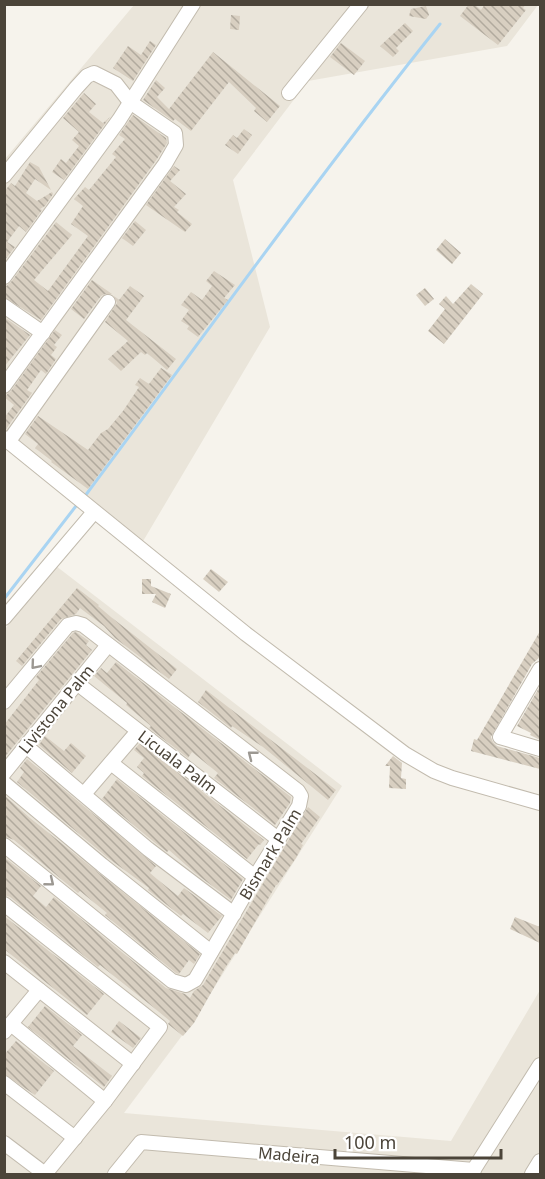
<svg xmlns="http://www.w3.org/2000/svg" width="545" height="1179" font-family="'Noto Sans',sans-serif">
<defs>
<pattern id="building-back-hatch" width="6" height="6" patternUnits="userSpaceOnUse" patternTransform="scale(1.5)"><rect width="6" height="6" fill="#d8cfc1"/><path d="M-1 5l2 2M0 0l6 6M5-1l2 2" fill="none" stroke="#b1aa9e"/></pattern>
</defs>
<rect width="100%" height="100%" fill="#f6f3ec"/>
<g fill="#eae5da">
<path d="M 134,5 L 538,5 L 507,46 L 308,81 L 233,180 L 270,327 L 139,548 L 5,438 L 5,159 Z"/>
<path d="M 56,566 L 342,786 L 193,1021 L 124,1113 L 451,1141 L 540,990 L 540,1174 L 5,1174 L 5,629 Z"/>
</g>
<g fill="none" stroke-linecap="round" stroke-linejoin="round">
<g stroke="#a9d4f2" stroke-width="3">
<path d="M 85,496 C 203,338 317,178 440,24"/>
<path d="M 4,599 L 76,506"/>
</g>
</g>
<g fill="url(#building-back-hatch)">
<path d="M 469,4 L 474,4 L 481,10 L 485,4 L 526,4 L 523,8 L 526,10 L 498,45 L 460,16 Z"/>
<path d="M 426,6 L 429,15 L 426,19 L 409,16 L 411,9 Z"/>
<path d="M 231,15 L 240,16 L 239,30 L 230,29 Z"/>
<path d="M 405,23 L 413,31 L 396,48 L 399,51 L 393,57 L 380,46 Z"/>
<path d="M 150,41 L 156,45 L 133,81 L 113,68 L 128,46 L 141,55 Z"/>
<path d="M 341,43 L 365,61 L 354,75 L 330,57 Z"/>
<path d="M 213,52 L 280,106 L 267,122 L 254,111 L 256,108 L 229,82 L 191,131 L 175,119 L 173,121 L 143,100 L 156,80 L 165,88 L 157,97 L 169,109 Z"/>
<path d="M 84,93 L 96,104 L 89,112 L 103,123 L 110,117 L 64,180 L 52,172 L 61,159 L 66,163 L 79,146 L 72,140 L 79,132 L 63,118 Z"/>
<path d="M 133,115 L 166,138 L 167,143 L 157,159 L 41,320 L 4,297 L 4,288 L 11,282 L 56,222 L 72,235 L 34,280 L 48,291 L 88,236 L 71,224 L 83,206 L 74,199 L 85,187 L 89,190 L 116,157 L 112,154 L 125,139 L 119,135 Z"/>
<path d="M 244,129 L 252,135 L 238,154 L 225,145 L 233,135 L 237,138 Z"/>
<path d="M 30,162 L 39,167 L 51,190 L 35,179 L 26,193 L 37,201 L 52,192 L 53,194 L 45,206 L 40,209 L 42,210 L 26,232 L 19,226 L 7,242 L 15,247 L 4,261 L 4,192 L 11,183 L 15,186 Z"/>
<path d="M 174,166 L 180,170 L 170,181 L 186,194 L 174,207 L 179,210 L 177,212 L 192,224 L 185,232 L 146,205 Z"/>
<path d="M 135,221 L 146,230 L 133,246 L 122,238 Z"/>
<path d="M 445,239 L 461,253 L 452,264 L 436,250 Z"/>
<path d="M 214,271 L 235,285 L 224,298 L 228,300 L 198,337 L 187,329 L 189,326 L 181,321 L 189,310 L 181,305 L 191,292 L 202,300 L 212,286 L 206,281 Z"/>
<path d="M 92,280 L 112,294 L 105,294 L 101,296 L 84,319 L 71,309 Z"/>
<path d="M 471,284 L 483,294 L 444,344 L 428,331 L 445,309 L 439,304 L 446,296 L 453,304 Z"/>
<path d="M 130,286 L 144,296 L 126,320 L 176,359 L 167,370 L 147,353 L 145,355 L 141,352 L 121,371 L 108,359 L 128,341 L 105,322 L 117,303 L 114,296 L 119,300 Z"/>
<path d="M 425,288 L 434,299 L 425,306 L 416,295 Z"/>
<path d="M 4,317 L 30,335 L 4,367 Z"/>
<path d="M 55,330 L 62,335 L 54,345 L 57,347 L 51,355 L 56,359 L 46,374 L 41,370 L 27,390 L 32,393 L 6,429 L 4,429 L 4,418 L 14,405 L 4,397 L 11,391 Z"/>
<path d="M 161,368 L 172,375 L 88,489 L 51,462 L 52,461 L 35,448 L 38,444 L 25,434 L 38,416 L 88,450 L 101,433 L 108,429 L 123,411 L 139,387 L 135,385 L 140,378 L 149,384 Z"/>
<path d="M 211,569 L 228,582 L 219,592 L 203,579 Z"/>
<path d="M 142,579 L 151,579 L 151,586 L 171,594 L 165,608 L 152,602 L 156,594 L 142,594 Z"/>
<path d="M 77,588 L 99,605 L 98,606 L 111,617 L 177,669 L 169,679 L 115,638 L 104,626 L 80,608 L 76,614 L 61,619 L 22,666 L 16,661 Z"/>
<path d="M 540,631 L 540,657 L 532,664 L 491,737 L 493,742 L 497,746 L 540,758 L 540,769 L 471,751 L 474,739 L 477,740 Z"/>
<path d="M 76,632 L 89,641 L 86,645 L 92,650 L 4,758 L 4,725 L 39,680 L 36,677 L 73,633 Z"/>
<path d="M 116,662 L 291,797 L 290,803 L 275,825 L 214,778 L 218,773 L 192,752 L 188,758 L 149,728 L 151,726 L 126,705 L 127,703 L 94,676 L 101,668 L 107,673 Z"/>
<path d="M 540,686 L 540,740 L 530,735 L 531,733 L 517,726 Z"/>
<path d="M 206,690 L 336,790 L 328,800 L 263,747 L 232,726 L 231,728 L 198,702 Z"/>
<path d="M 45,736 L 64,751 L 71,743 L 86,756 L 72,773 L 39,745 Z"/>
<path d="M 140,743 L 264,840 L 260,845 L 259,844 L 247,859 L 142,776 L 144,773 L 137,767 L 144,758 L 134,750 Z"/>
<path d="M 393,756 L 402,763 L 401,778 L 406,779 L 406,789 L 389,788 L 390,766 L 385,766 Z"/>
<path d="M 27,759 L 156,866 L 150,873 L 157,879 L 178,896 L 184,888 L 222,916 L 217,922 L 208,933 L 183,914 L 181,916 L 148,890 L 149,888 L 108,858 L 17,782 L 24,772 L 20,768 Z"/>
<path d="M 117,779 L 243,879 L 231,900 L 195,873 L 169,850 L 167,852 L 154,842 L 102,799 Z"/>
<path d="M 4,795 L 30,818 L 200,954 L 194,964 L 189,960 L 179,974 L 176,973 L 105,915 L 107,913 L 91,900 L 80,891 L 78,893 L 14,840 L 4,836 Z"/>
<path d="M 308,807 L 320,817 L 301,844 L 303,845 L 296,858 L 277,885 L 276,885 L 237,954 L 235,953 L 225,968 L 194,1023 L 183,1036 L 168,1024 L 170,1021 L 153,1007 L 100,965 L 98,967 L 10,897 L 4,895 L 4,857 L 41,886 L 33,896 L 46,907 L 54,897 L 166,988 L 185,994 L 190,998 L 194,991 L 203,985 Z"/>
<path d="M 4,916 L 104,994 L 87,1015 L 4,949 Z"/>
<path d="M 515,917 L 540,927 L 540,943 L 510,929 Z"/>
<path d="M 45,1006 L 82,1035 L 73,1046 L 112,1076 L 104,1087 L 28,1027 Z"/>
<path d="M 119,1021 L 141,1038 L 133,1048 L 111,1032 Z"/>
<path d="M 16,1041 L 54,1071 L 35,1095 L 4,1074 L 4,1055 Z"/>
</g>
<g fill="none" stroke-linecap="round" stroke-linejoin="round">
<g stroke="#c2bbae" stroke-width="16">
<g id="minor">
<path d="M 289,93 L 361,4"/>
<path d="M 4,176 L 76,88 L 87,76 L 94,73 L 116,84 L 130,102 L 175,133 L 176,145 L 165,164 L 4,386"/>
<path d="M 4,277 L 119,120 L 193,4"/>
<path d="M 4,306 L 43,333"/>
<path d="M 4,438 L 246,634 L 405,754 L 434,771 L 452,778 L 540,803"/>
<path d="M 9,441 L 108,302"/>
<path d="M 4,618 L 94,512"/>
<path d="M 540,669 L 500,737 L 540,749"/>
<path d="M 78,684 L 278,839"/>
<path d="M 4,702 L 68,625 L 76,623 L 83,625 L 298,791 L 301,796 L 299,806 L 255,877 L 195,980 L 186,985 L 172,981 L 4,845"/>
<path d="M 26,746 L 148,849 L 234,914"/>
<path d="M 111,763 L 255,877"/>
<path d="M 4,773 L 108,645"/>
<path d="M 4,783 L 102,865 L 211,952"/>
<path d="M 84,794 L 138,731"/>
<path d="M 4,904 L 160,1027 L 105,1101 L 45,1174"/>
<path d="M 4,962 L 133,1064"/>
<path d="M 11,1024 L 105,1101"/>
<path d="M 4,1032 L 39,990"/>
<path d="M 4,1083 L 75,1138"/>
<path d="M 4,1143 L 45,1174"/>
<path d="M 115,1174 L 141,1142 L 474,1170"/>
<path d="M 471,1174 L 540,1065"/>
<path d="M 532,1174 L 540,1161"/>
</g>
</g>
<use href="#minor" stroke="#fff" stroke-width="14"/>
</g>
<defs><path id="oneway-chevron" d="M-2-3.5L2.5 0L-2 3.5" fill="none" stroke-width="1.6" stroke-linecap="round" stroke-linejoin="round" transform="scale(1.5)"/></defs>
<g stroke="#9c9892">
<use href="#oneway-chevron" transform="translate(35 665) rotate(130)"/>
<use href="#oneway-chevron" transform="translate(252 755) rotate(-142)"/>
<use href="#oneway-chevron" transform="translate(50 882) rotate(39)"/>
</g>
<g text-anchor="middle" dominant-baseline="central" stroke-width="4.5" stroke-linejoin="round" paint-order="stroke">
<g font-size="16" fill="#4b4439" stroke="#fff">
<text transform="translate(56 709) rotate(-51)">Livistona Palm</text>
<text transform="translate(178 762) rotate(37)">Licuala Palm</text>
<text transform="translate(270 854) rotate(-59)">Bismark Palm</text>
<text transform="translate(289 1155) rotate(5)">Madeira</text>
</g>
</g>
<rect width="545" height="1179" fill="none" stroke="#4b4439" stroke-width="12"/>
<path d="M335 1149v9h166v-9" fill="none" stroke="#4b4439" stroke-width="3"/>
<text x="344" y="1149" font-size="18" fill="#4b4439" stroke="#ffffff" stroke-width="4.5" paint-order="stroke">100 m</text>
</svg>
